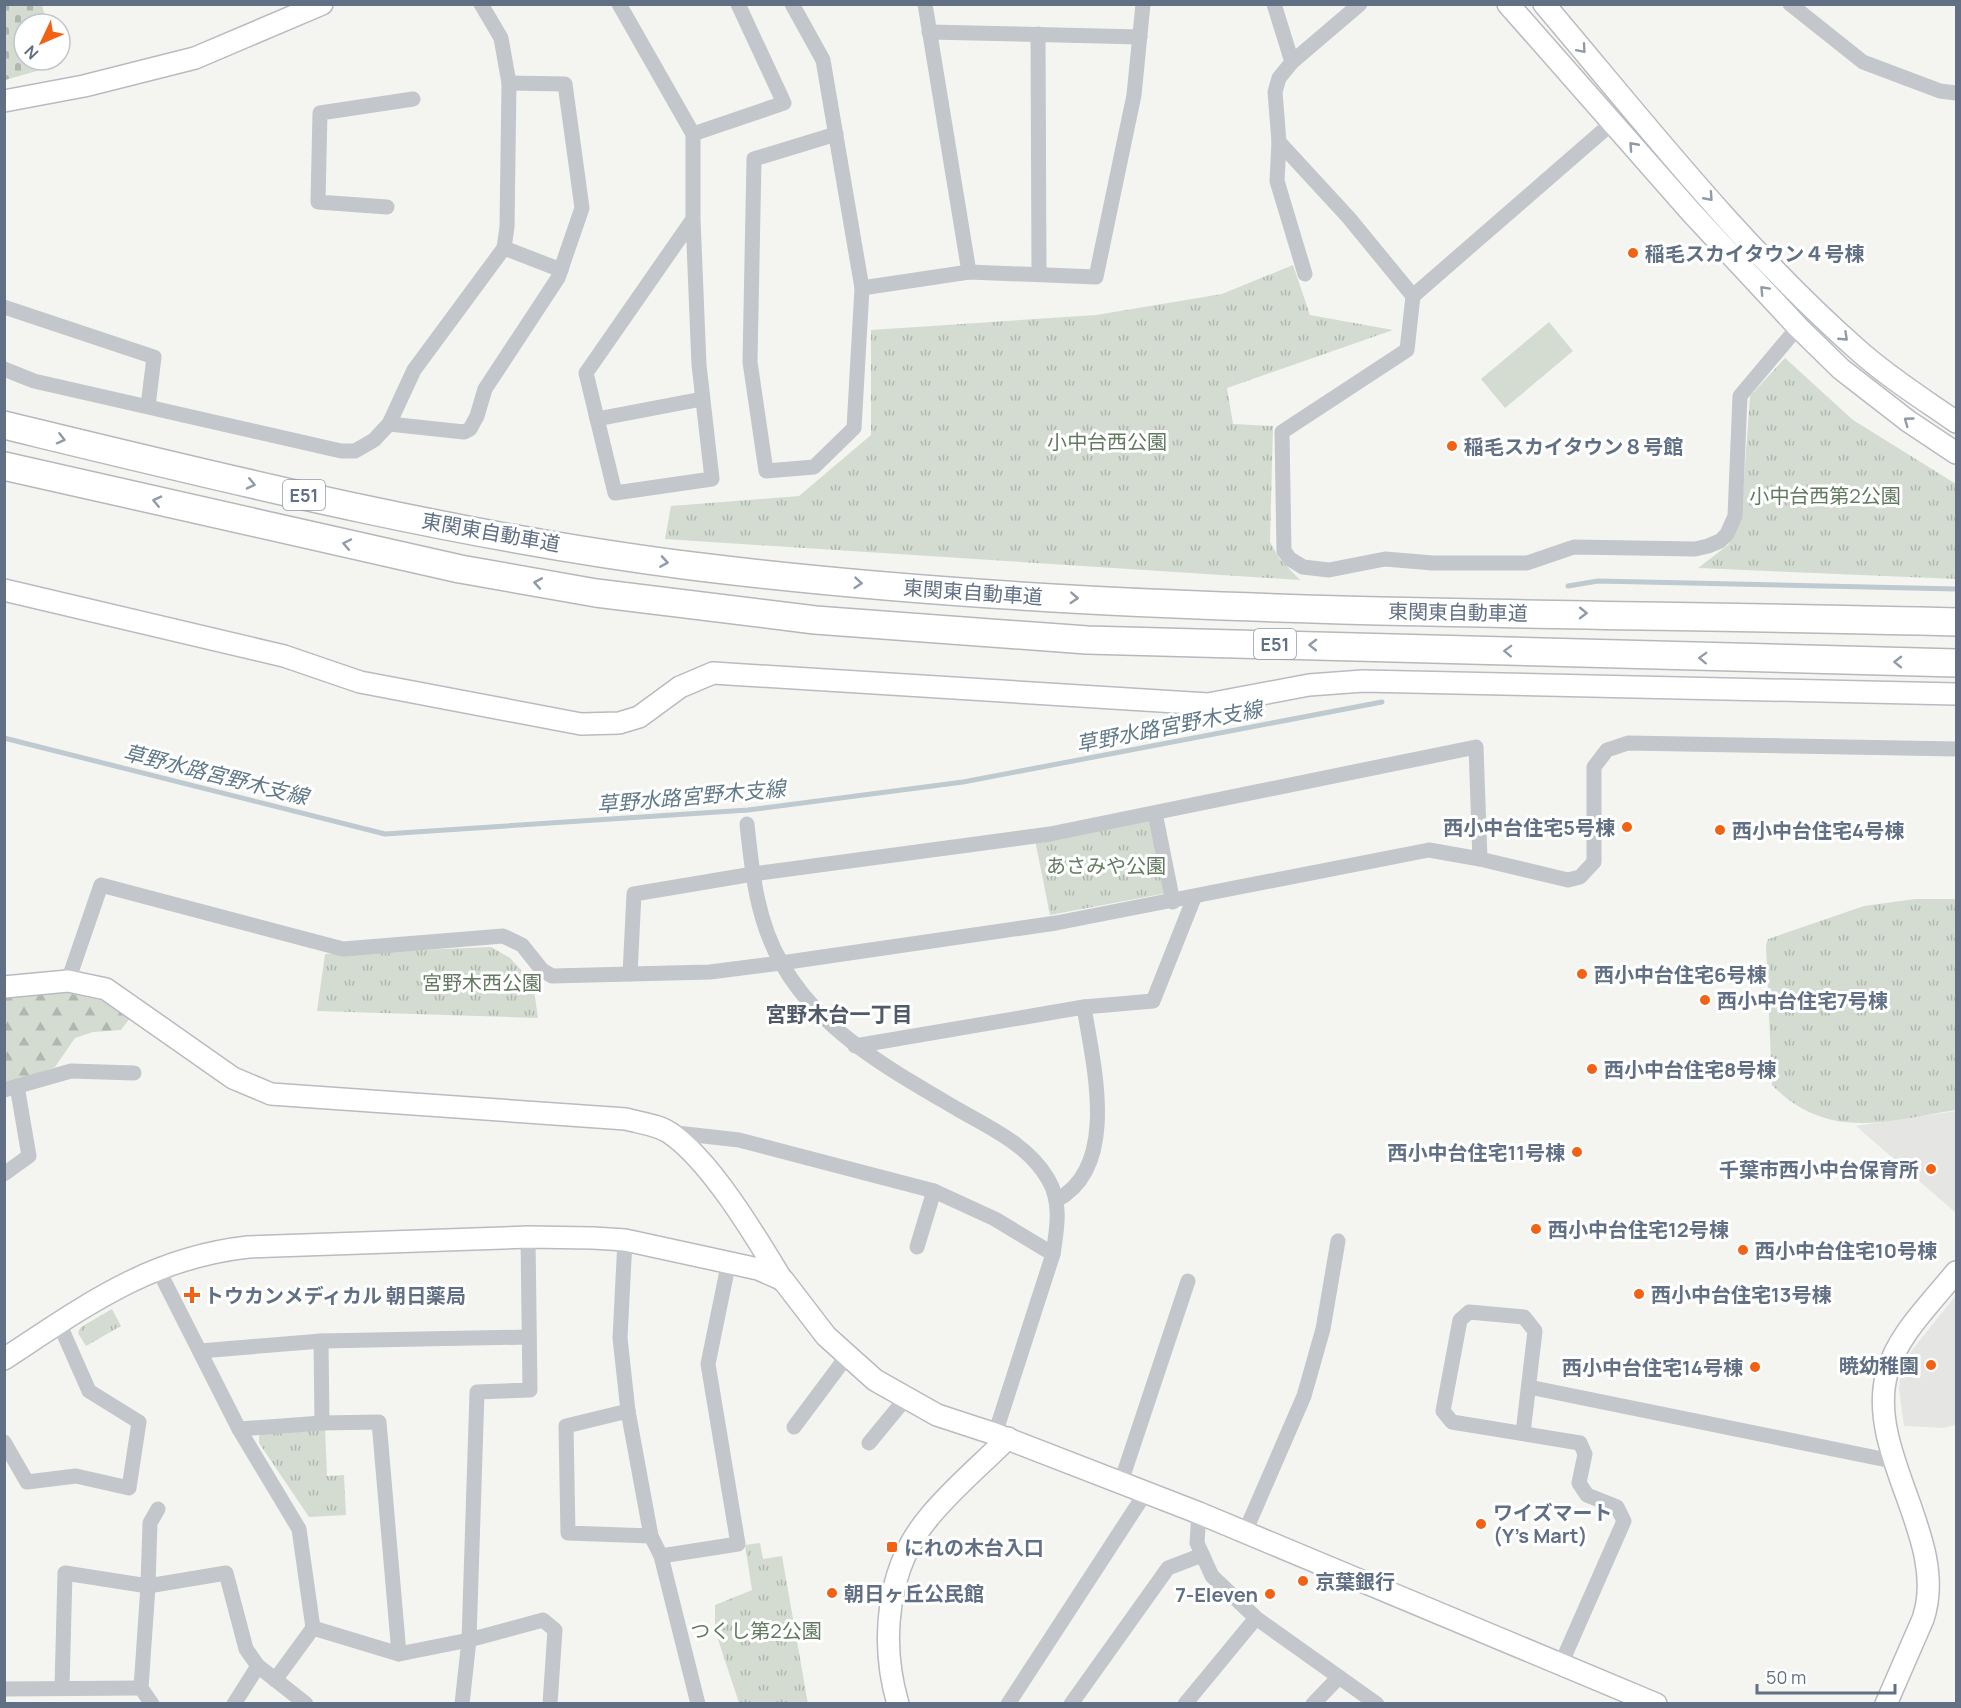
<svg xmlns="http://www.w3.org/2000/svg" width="1961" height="1708" font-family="Manrope,'Noto Sans JP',sans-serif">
<defs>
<pattern id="grass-tufts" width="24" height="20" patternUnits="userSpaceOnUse" patternTransform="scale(1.5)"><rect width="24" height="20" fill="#d4dcd1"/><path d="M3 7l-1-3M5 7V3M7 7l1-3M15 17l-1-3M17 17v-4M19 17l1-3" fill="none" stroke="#afb7af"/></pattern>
<pattern id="forest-firs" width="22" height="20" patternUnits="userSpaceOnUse" patternTransform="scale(1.5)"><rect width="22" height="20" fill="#d4dcd1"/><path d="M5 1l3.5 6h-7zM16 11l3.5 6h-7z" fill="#afb7af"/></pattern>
<pattern id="cemetery-stones" width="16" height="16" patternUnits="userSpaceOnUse" patternTransform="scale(1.5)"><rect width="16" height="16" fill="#d4dcd1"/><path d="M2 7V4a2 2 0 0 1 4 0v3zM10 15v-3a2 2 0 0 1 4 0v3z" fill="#afb7af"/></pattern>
</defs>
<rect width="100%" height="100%" fill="#f4f5f0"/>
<g fill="#e5e6e4">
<path d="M 1956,1111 L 1956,1213 L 1856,1126 Z"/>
<path d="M 1956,1295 L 1956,1425 L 1943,1428 L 1904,1426 L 1899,1389 L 1900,1375 L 1909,1354 Z"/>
</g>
<g fill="url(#grass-tufts)">
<path d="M 1293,265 L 1310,315 L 1393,330 L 1227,388 L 1233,424 L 1273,426 L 1270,542 L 1279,558 L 1300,580 L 665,539 L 671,506 L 799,496 L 871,435 L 871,330 L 1096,315 L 1222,294 Z"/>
<path d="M 1785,358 L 1853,420 L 1956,484 L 1956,579 L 1698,568 L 1728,545 L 1741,521 L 1750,396 Z"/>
<path d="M 1153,818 L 1167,893 L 1050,915 L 1035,840 Z"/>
<path d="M 1915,899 L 1956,899 L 1956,1110 C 1886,1121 1828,1142 1772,1085 L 1766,945 L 1768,939 L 1864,906 Z"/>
<path d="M 491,947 L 510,958 L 533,983 L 538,1018 L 317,1011 L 325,954 Z"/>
<path d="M 112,1309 L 121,1326 L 86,1346 L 78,1333 L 81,1327 Z"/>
<path d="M 325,1429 L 327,1476 L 344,1475 L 346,1515 L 309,1517 L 259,1443 L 259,1436 L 265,1431 Z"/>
<path d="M 760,1543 L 763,1559 L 782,1556 L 808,1704 L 739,1703 L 715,1630 L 715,1605 L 752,1590 L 745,1545 Z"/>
</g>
<path fill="url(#forest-firs)" d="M 67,993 L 109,1002 L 130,1018 L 121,1030 L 93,1032 L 75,1038 L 55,1067 L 5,1087 L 5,997 Z"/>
<path fill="url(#cemetery-stones)" d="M 5,4 L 42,5 L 47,24 L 24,24 L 24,60 L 57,60 L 58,65 L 5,80 Z"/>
<path fill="#d4dcd1" d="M 1549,322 L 1573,351 L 1505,408 L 1481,379 Z"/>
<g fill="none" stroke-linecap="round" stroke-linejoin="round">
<g stroke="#bfc9d0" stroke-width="5">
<path d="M 1568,586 L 1598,581 L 1956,589"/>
<path d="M 4,738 L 385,834 L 748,810 L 963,782 L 1382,702"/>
</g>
<g stroke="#b8bbc1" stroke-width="24">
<g id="secondary">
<path d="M 1508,4 L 1691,212 L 1798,327 L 1841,369 L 1908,421 L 1956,453"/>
<path d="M 1544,4 C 1644,122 1741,247 1858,350 C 1888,377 1923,399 1956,422"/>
<path d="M 4,101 L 84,86 L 195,58 L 322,4"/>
<path d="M 4,590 L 284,656 L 360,682 L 581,724 L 619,723 L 639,717 L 680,687 L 713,673 L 1208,704 L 1309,685 L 1363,681 L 1956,694"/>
<path d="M 4,987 L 68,981 L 106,989 L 233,1078 L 271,1094 L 626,1119 C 640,1123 659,1125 670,1133 C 711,1161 756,1237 782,1280"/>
<path d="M 4,1359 C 85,1306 149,1258 248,1247 L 528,1237 L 593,1238 L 625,1240 L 758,1269 L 783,1280 L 826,1336 L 875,1380 L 937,1415 L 995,1434 L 1199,1513 L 1656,1704"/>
<path d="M 898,1704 C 880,1642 886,1567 930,1516 C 953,1488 982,1464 1008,1438"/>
<path d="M 1886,1704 L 1923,1619 C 1950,1540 1865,1453 1887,1373 C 1897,1335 1932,1302 1956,1272"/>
</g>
</g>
<g stroke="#b5b8bc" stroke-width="30">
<g id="highway">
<path d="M 4,425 C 231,480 460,537 692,566 C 1111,618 1535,611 1956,622"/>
<path d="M 4,466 L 460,569 L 596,593 L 815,620 L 1087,640 L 1956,663"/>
</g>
</g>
<g stroke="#c3c6ca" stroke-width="15">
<path d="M 619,4 L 693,134 L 693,219 L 699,365 L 712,479 L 615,493 L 586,373 L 693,219"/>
<path d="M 792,4 L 823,60 L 862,288"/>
<path d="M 925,4 L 969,272"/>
<path d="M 1274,4 L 1292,62"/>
<path d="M 1360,4 L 1292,62 L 1279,78 L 1275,92 L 1279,142 L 1349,218 L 1413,296"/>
<path d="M 1790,4 L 1863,62 L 1940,91 L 1956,93"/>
<path d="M 929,32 L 1140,37"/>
<path d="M 1038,34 L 1039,272"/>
<path d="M 1612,123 L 1413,296 L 1407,350 L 1282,432 L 1284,551 L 1290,559 L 1303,567 L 1329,570 L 1385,559 L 1433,563 L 1527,563 L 1574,547 L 1695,549 L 1708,546 L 1720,541 L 1727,534 L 1735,516 L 1740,396 L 1798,327"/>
<path d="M 693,134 L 784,103 L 738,4"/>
<path d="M 836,134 L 754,159 L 750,362 L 766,471 L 814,467 L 854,428 L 862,288 L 969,272 L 1096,277 L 1134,95 L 1143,4"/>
<path d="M 1279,142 L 1277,181 L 1305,274"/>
<path d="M 387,207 L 318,202 L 320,113 L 413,99"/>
<path d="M 504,248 L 561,270"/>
<path d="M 4,307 L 154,357 L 148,406"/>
<path d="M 4,369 L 34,381 L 341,451 L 355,451 L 374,440 L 389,424 L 414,370 L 504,248 L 507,227 L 509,83 L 501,38 L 481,4"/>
<path d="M 597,419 L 702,399"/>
<path d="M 389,424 L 464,432 L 470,429 L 477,416 L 485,389 L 558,278 L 582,208 L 565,84 L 509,83"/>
<path d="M 1155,813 L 1173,902"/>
<path d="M 747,824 C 752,872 757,922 782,964 C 821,1033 893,1071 959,1110 C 992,1129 1028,1145 1048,1179 C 1062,1202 1057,1229 1053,1254 L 995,1434"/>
<path d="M 630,974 L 634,894 L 753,874 L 1050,834 L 1476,747 L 1480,859"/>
<path d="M 68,981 L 101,885 L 343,949 L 503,936 L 522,945 L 542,970 L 552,976 L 710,972 L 781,963 L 1056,923 L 1429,850 L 1480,859 L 1568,880 L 1580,877 L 1594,862 L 1594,767 L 1607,750 L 1628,743 L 1956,749"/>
<path d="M 855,1046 L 1084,1007 L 1153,1001 L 1194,898"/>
<path d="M 4,1090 L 71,1071 L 134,1073"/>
<path d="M 668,1132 L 739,1140 L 934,1191 L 995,1219 L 1053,1254"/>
<path d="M 4,1174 L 29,1156 L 17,1086"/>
<path d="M 1057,1200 C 1120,1166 1093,1064 1084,1007"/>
<path d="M 625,1240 L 620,1338 L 628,1411 L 651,1536 L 661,1556 L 698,1704"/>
<path d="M 917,1247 L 934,1191"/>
<path d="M 157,1267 L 239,1429 L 299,1529 L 313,1628 L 275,1680"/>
<path d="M 321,1341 L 322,1423"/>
<path d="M 200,1351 L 321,1341 L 529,1337"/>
<path d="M 1529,1387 L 1897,1462"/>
<path d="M 628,1411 L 566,1426 L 568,1533 L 651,1536"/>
<path d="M 794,1427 L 847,1356"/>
<path d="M 239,1429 L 322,1423 L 379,1422 L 399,1654"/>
<path d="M 1523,1433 L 1535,1331 L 1524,1317 L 1469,1312 L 1460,1320 L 1443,1411 L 1452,1422 L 1580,1443 L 1585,1454 L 1579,1483 L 1587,1495 L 1617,1507 L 1624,1521 L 1561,1664"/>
<path d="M 4,1442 L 27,1482 L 76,1476 L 129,1488 L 139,1422 L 89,1391 L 59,1323"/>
<path d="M 869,1443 L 906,1398"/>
<path d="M 1121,1482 L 1188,1281"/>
<path d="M 1199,1513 L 1197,1543 L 1212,1576 L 1256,1618 L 1377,1704"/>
<path d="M 1245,1532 L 1304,1396 L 1323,1329 L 1338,1241"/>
<path d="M 661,1556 L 738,1544 L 708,1364 L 729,1261"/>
<path d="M 313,1628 L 399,1654 L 469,1640 L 543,1620 L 555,1630 L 550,1704"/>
<path d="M 62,1688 L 65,1573 L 148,1586 L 226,1573 L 246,1649 L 258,1666 L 306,1704"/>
<path d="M 4,1689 L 141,1688"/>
<path d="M 152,1704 L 141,1688 L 148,1586 L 150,1523 L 158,1509"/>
<path d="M 234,1704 L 258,1666"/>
<path d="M 462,1704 L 469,1640 L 477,1392 L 530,1390 L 528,1237"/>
<path d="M 1008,1704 L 1146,1492"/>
<path d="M 1071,1704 L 1168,1568 L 1202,1555"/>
<path d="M 1185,1704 L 1256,1618"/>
<path d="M 1313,1704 L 1339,1677"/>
</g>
<use href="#secondary" stroke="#fff" stroke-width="21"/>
<use href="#highway" stroke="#fff" stroke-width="27"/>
</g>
<defs><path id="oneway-chevron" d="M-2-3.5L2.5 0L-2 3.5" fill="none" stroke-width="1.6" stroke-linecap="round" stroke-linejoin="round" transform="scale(1.5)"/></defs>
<g stroke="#909ba9">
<use href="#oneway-chevron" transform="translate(1582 49) rotate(49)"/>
<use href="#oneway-chevron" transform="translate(1633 146) rotate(-132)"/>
<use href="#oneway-chevron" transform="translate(1709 197) rotate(48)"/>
<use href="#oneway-chevron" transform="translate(1764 290) rotate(-133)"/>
<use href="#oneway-chevron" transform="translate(1844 337) rotate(43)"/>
<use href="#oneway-chevron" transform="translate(1908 421) rotate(-144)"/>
<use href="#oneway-chevron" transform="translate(61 439) rotate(14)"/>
<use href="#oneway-chevron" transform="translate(251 484) rotate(13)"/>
<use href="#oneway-chevron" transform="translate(157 501) rotate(-167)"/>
<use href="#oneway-chevron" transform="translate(347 544) rotate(-168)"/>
<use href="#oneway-chevron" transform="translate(664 562) rotate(9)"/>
<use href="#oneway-chevron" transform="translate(538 583) rotate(-170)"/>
<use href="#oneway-chevron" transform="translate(858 583) rotate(5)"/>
<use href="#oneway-chevron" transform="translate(1074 598) rotate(4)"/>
<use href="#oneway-chevron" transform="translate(1583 613) rotate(1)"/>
<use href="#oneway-chevron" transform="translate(1313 645) rotate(-179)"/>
<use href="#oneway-chevron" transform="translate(1508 651) rotate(-178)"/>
<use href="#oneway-chevron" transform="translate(1703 658) rotate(-178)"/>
<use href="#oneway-chevron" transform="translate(1898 662) rotate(-179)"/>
</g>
<g fill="#f16214" stroke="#fff" stroke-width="2">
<circle cx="1633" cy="253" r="6"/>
<circle cx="1452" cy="446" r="6"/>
<circle cx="1627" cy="827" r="6"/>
<circle cx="1720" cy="830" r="6"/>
<circle cx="1582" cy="974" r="6"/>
<circle cx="1705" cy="1000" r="6"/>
<circle cx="1592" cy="1069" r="6"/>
<circle cx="1577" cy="1152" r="6"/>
<circle cx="1931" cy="1169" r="6"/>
<circle cx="1536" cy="1229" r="6"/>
<circle cx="1743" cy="1250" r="6"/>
<circle cx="1639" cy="1294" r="6"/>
<path d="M189 1286h6v6h6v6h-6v6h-6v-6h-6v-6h6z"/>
<circle cx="1931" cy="1365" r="6"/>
<circle cx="1755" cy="1367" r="6"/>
<circle cx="1481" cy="1524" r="6"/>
<rect x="886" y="1541" width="12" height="12" rx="3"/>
<circle cx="1303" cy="1581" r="6"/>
<circle cx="832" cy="1593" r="6"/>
<circle cx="1270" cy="1594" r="6"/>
</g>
<g text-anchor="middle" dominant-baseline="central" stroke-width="6" stroke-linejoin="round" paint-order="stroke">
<g fill="#fff" stroke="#909ba9" stroke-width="1.5">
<rect x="283" y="480" width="42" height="30" rx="4.5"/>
<rect x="1254" y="629" width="42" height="30" rx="4.5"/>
</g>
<g font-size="18" font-weight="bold" fill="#617084">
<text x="304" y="495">E51</text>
<text x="1275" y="644">E51</text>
</g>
<g font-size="20" font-weight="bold" fill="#617084" stroke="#fff" text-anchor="start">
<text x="1645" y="253">稲毛スカイタウン４号棟</text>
<text x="1464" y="446">稲毛スカイタウン８号館</text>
<text x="1615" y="827" text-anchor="end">西小中台住宅5号棟</text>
<text x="1732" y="830">西小中台住宅4号棟</text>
<text x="1594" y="974">西小中台住宅6号棟</text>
<text x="1717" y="1000">西小中台住宅7号棟</text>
<text x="1604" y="1069">西小中台住宅8号棟</text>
<text x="1565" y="1152" text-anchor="end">西小中台住宅11号棟</text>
<text x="1919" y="1169" text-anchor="end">千葉市西小中台保育所</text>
<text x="1548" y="1229">西小中台住宅12号棟</text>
<text x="1755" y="1250">西小中台住宅10号棟</text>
<text x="1651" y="1294">西小中台住宅13号棟</text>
<text x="204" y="1295">トウカンメディカル 朝日薬局</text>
<text x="1919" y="1365" text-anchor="end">暁幼稚園</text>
<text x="1743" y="1367" text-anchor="end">西小中台住宅14号棟</text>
<text x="1493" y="1512">ワイズマート<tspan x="1493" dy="23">(Y's Mart)</tspan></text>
<text x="904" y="1547">にれの木台入口</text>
<text x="1315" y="1581">京葉銀行</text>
<text x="844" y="1593">朝日ヶ丘公民館</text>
<text x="1258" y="1594" text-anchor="end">7-Eleven</text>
</g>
<g font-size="20" fill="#637a60" stroke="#fff">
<text x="1107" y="441">小中台西公園</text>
<text x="1825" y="495">小中台西第2公園</text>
<text x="1106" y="865">あさみや公園</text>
<text x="482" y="982">宮野木西公園</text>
<text x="756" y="1630">つくし第2公園</text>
</g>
<g font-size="20" fill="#617084" stroke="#fff">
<text transform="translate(491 532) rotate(10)">東関東自動車道</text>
<text transform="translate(973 592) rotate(4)">東関東自動車道</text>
<text transform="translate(1458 612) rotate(1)">東関東自動車道</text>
</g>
<g font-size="21" font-style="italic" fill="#617a89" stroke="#fff">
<text transform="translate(1169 726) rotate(-11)">草野水路宮野木支線</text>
<text transform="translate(216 774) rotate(14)">草野水路宮野木支線</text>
<text transform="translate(691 796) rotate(-5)">草野水路宮野木支線</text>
</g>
<g font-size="21" font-weight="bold" fill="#505a68" stroke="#fff">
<text x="839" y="1014">宮野木台一丁目</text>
</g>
</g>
<rect width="1961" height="1708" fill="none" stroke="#617084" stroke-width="12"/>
<g transform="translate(42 42) rotate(226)"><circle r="28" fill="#ffffff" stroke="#c0c6ce" stroke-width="1.5"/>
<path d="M0-4.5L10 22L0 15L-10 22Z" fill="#f16214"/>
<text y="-9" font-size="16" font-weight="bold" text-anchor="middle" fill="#617084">N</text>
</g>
<path d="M1757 1684v9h138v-9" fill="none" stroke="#617084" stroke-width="3"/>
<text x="1766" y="1684" font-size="18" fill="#617084" stroke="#ffffff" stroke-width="4.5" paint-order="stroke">50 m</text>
</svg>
